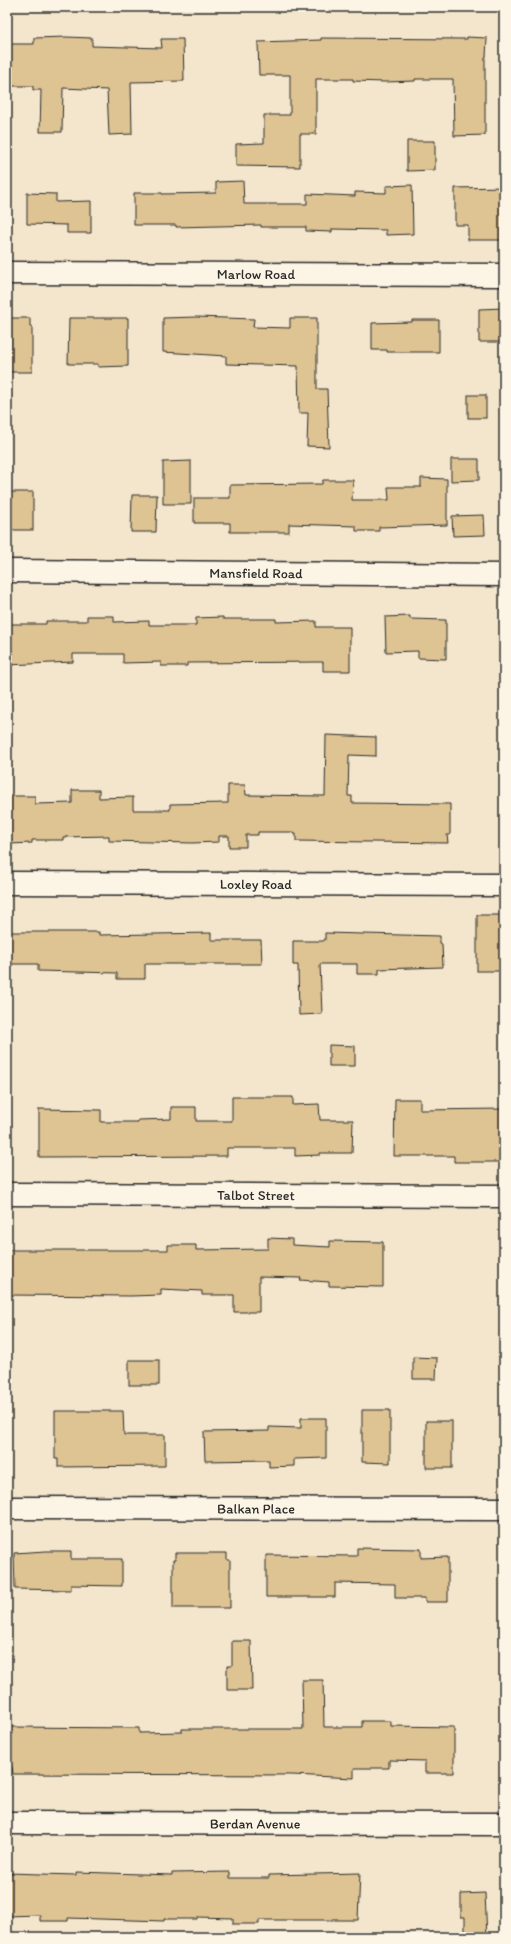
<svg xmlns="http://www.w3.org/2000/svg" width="511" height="1944" font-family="Itim,sans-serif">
<rect width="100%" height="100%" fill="#f3e6cc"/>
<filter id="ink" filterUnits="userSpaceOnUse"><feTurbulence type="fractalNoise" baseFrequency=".025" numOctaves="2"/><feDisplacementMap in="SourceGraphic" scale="8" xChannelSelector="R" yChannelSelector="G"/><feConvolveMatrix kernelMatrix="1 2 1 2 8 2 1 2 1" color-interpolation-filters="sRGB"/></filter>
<g filter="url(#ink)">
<g fill="#dec393" stroke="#2b2b2b">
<path d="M 66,37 L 92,38 L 92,46 L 162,48 L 161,39 L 183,39 L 184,81 L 131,82 L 132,134 L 109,135 L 107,90 L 63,88 L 62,132 L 40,132 L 41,90 L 33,90 L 33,86 L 7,86 L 7,44 L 34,44 L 34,38 Z"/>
<path d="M 467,37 L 487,38 L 486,57 L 485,57 L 485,135 L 454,136 L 453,79 L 415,79 L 415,81 L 385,82 L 353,81 L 353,79 L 316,79 L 316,134 L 300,134 L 300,167 L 236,166 L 236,144 L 264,143 L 264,115 L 290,115 L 290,75 L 259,75 L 258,42 L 321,40 L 321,38 L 467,39 Z"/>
<path d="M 407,141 L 435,141 L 435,170 L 407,171 Z"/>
<path d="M 243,181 L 244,204 L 307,204 L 307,194 L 355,196 L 355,192 L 386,193 L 386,186 L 412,185 L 413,234 L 386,235 L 386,230 L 332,229 L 332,232 L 306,231 L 306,227 L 261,227 L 261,225 L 176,227 L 176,225 L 134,225 L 134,193 L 162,193 L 162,194 L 216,193 L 216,182 Z"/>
<path d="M 504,187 L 504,240 L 468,240 L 468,225 L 455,225 L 455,188 Z"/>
<path d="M 27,193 L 56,194 L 56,202 L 91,201 L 91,233 L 67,233 L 67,225 L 27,224 Z"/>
<path d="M 504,308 L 504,342 L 479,342 L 479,309 Z"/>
<path d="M 196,317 L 254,319 L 253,327 L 290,328 L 290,318 L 317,318 L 317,389 L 327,389 L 329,447 L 307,446 L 308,413 L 299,413 L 298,366 L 226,364 L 226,356 L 163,352 L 163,318 Z"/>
<path d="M 8,318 L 30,318 L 30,326 L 32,326 L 32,372 L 7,372 Z"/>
<path d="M 69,318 L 128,318 L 128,366 L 98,367 L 98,364 L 68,364 Z"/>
<path d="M 412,320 L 439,320 L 439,352 L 387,352 L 387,350 L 372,350 L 372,323 L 412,322 Z"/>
<rect x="468" y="395" width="18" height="23"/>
<path d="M 451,459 L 479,459 L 479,480 L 451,481 Z"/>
<path d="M 191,461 L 191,504 L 163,504 L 163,462 Z"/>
<path d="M 421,478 L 447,479 L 447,525 L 379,527 L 379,531 L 356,531 L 356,526 L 289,524 L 289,532 L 230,532 L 230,523 L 194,523 L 194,498 L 230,498 L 230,485 L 322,484 L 323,480 L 353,480 L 352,500 L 389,500 L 388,487 L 421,487 Z"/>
<rect x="7" y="492" width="26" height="38"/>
<path d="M 132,495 L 157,495 L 156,532 L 131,532 Z"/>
<path d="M 484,515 L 485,535 L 453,536 L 452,516 Z"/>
<path d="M 87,616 L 114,616 L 114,622 L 149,621 L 149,625 L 196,625 L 196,618 L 223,617 L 223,619 L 276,619 L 276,622 L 316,621 L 316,627 L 350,627 L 350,671 L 323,671 L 323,662 L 187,663 L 187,666 L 161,666 L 161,662 L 123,663 L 123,654 L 73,654 L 73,662 L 8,665 L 8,624 L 46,624 L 46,621 L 87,621 Z"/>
<path d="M 410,616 L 410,619 L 446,620 L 446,659 L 418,658 L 418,651 L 386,652 L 385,617 Z"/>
<path d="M 326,735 L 376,737 L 376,756 L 349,755 L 348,796 L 352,796 L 352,803 L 450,804 L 450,835 L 447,835 L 448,843 L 296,841 L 296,834 L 293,834 L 293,832 L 258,832 L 258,835 L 246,835 L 246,847 L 229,847 L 229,836 L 219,836 L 219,842 L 192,843 L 109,841 L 109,836 L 63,837 L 63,840 L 32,840 L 32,843 L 10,844 L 10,835 L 7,835 L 7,796 L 35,796 L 35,804 L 72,803 L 72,790 L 99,790 L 99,798 L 133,797 L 133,810 L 170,810 L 170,804 L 228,803 L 228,785 L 245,785 L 246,795 L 325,796 Z"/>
<rect x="477" y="915" width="27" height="56"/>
<path d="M 7,932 L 99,932 L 99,935 L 211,933 L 211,940 L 261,940 L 262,964 L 145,964 L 145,979 L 117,979 L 117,973 L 38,971 L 38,964 L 7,964 Z"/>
<path d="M 325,933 L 440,936 L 440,943 L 442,944 L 443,967 L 379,969 L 379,974 L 357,974 L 357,964 L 320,964 L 322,1014 L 299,1015 L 298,965 L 293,965 L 293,941 L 323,941 L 325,940 Z"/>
<path d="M 329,1045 L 355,1046 L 355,1066 L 329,1066 Z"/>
<path d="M 232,1097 L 293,1097 L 293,1105 L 319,1104 L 320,1120 L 353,1120 L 352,1153 L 320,1153 L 320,1155 L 295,1156 L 295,1148 L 227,1148 L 227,1156 L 39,1157 L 39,1109 L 101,1110 L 101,1122 L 138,1122 L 138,1120 L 171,1119 L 171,1107 L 196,1107 L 196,1121 L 232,1121 Z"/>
<path d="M 395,1099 L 420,1099 L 420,1110 L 504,1109 L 504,1162 L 454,1162 L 454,1156 L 394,1156 Z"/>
<path d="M 268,1238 L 292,1239 L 292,1245 L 330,1247 L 330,1241 L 383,1242 L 383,1287 L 329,1286 L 329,1282 L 300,1280 L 301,1278 L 259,1277 L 259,1312 L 234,1312 L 234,1295 L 202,1295 L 202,1291 L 161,1289 L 161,1295 L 131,1296 L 7,1295 L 8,1250 L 168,1250 L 168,1245 L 196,1245 L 196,1250 L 268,1249 Z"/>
<path d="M 413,1357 L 437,1358 L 436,1379 L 413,1379 Z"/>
<rect x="129" y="1360" width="30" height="25"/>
<path d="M 362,1410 L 390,1410 L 390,1463 L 362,1462 Z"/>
<path d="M 55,1411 L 123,1411 L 124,1435 L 165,1435 L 165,1466 L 58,1467 L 58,1459 L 55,1459 Z"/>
<path d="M 301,1418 L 326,1418 L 326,1458 L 294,1459 L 294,1466 L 269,1467 L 269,1460 L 205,1461 L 204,1432 L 269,1431 L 269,1427 L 301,1428 Z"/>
<rect x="426" y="1421" width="26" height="47"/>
<path d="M 357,1548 L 421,1549 L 421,1558 L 448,1557 L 448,1602 L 425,1602 L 425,1598 L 395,1598 L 395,1584 L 335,1583 L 335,1597 L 266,1597 L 266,1555 L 357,1556 Z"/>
<path d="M 46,1551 L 71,1551 L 71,1559 L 122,1559 L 122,1586 L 71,1585 L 71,1590 L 15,1589 L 14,1553 Z"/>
<path d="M 175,1553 L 227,1553 L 227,1560 L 230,1560 L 230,1608 L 173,1608 L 173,1560 L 175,1560 Z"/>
<path d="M 232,1641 L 251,1641 L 252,1690 L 227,1690 L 227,1666 L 232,1666 Z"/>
<path d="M 302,1680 L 323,1680 L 324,1727 L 362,1727 L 362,1721 L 391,1721 L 391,1726 L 454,1727 L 454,1773 L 425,1773 L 425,1761 L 389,1760 L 389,1768 L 354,1768 L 354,1778 L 292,1775 L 13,1774 L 12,1767 L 10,1767 L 10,1727 L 139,1728 L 139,1733 L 182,1732 L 182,1729 L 303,1729 Z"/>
<path d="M 76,1872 L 172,1875 L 172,1873 L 230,1872 L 230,1878 L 269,1878 L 269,1875 L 360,1873 L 358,1920 L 259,1920 L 259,1924 L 233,1924 L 233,1918 L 197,1917 L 197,1919 L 164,1919 L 164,1921 L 68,1918 L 68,1921 L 40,1921 L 40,1915 L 7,1916 L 7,1873 L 76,1875 Z"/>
<path d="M 485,1893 L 487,1937 L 465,1937 L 465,1917 L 461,1917 L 461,1894 Z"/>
</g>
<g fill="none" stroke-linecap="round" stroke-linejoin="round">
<g stroke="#2b2b2b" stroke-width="25">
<g id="minor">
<path id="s1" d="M 7,273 L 504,275"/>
<path id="s2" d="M 7,571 L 504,575"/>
<path id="s3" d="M 7,883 L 504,885"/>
<path id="s4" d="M 7,1194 L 504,1196"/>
<path id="s5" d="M 7,1508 L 504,1509"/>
</g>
</g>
<g stroke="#2b2b2b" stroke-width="25">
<g id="tertiary">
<path id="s6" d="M 7,1823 L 504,1824"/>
</g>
</g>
<use href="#minor" stroke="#fcf5e5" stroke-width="22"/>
<use href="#tertiary" stroke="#fcf5e5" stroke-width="22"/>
</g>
</g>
<g text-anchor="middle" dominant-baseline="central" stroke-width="3" stroke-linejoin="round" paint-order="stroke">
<g font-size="14" fill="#2b2b2b" stroke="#fcf5e5">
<text stroke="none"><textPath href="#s1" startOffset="249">Marlow Road</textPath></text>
<text stroke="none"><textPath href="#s2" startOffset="249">Mansfield Road</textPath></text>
<text stroke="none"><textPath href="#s3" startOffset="249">Loxley Road</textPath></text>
<text stroke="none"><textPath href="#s4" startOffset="249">Talbot Street</textPath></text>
<text stroke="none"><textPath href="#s5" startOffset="249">Balkan Place</textPath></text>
<text stroke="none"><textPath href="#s6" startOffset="248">Berdan Avenue</textPath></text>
</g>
</g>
<rect width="511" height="1944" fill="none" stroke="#fcf5e5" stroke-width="24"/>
<rect x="12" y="12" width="487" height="1920" fill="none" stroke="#2b2b2b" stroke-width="1.5" filter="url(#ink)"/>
</svg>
